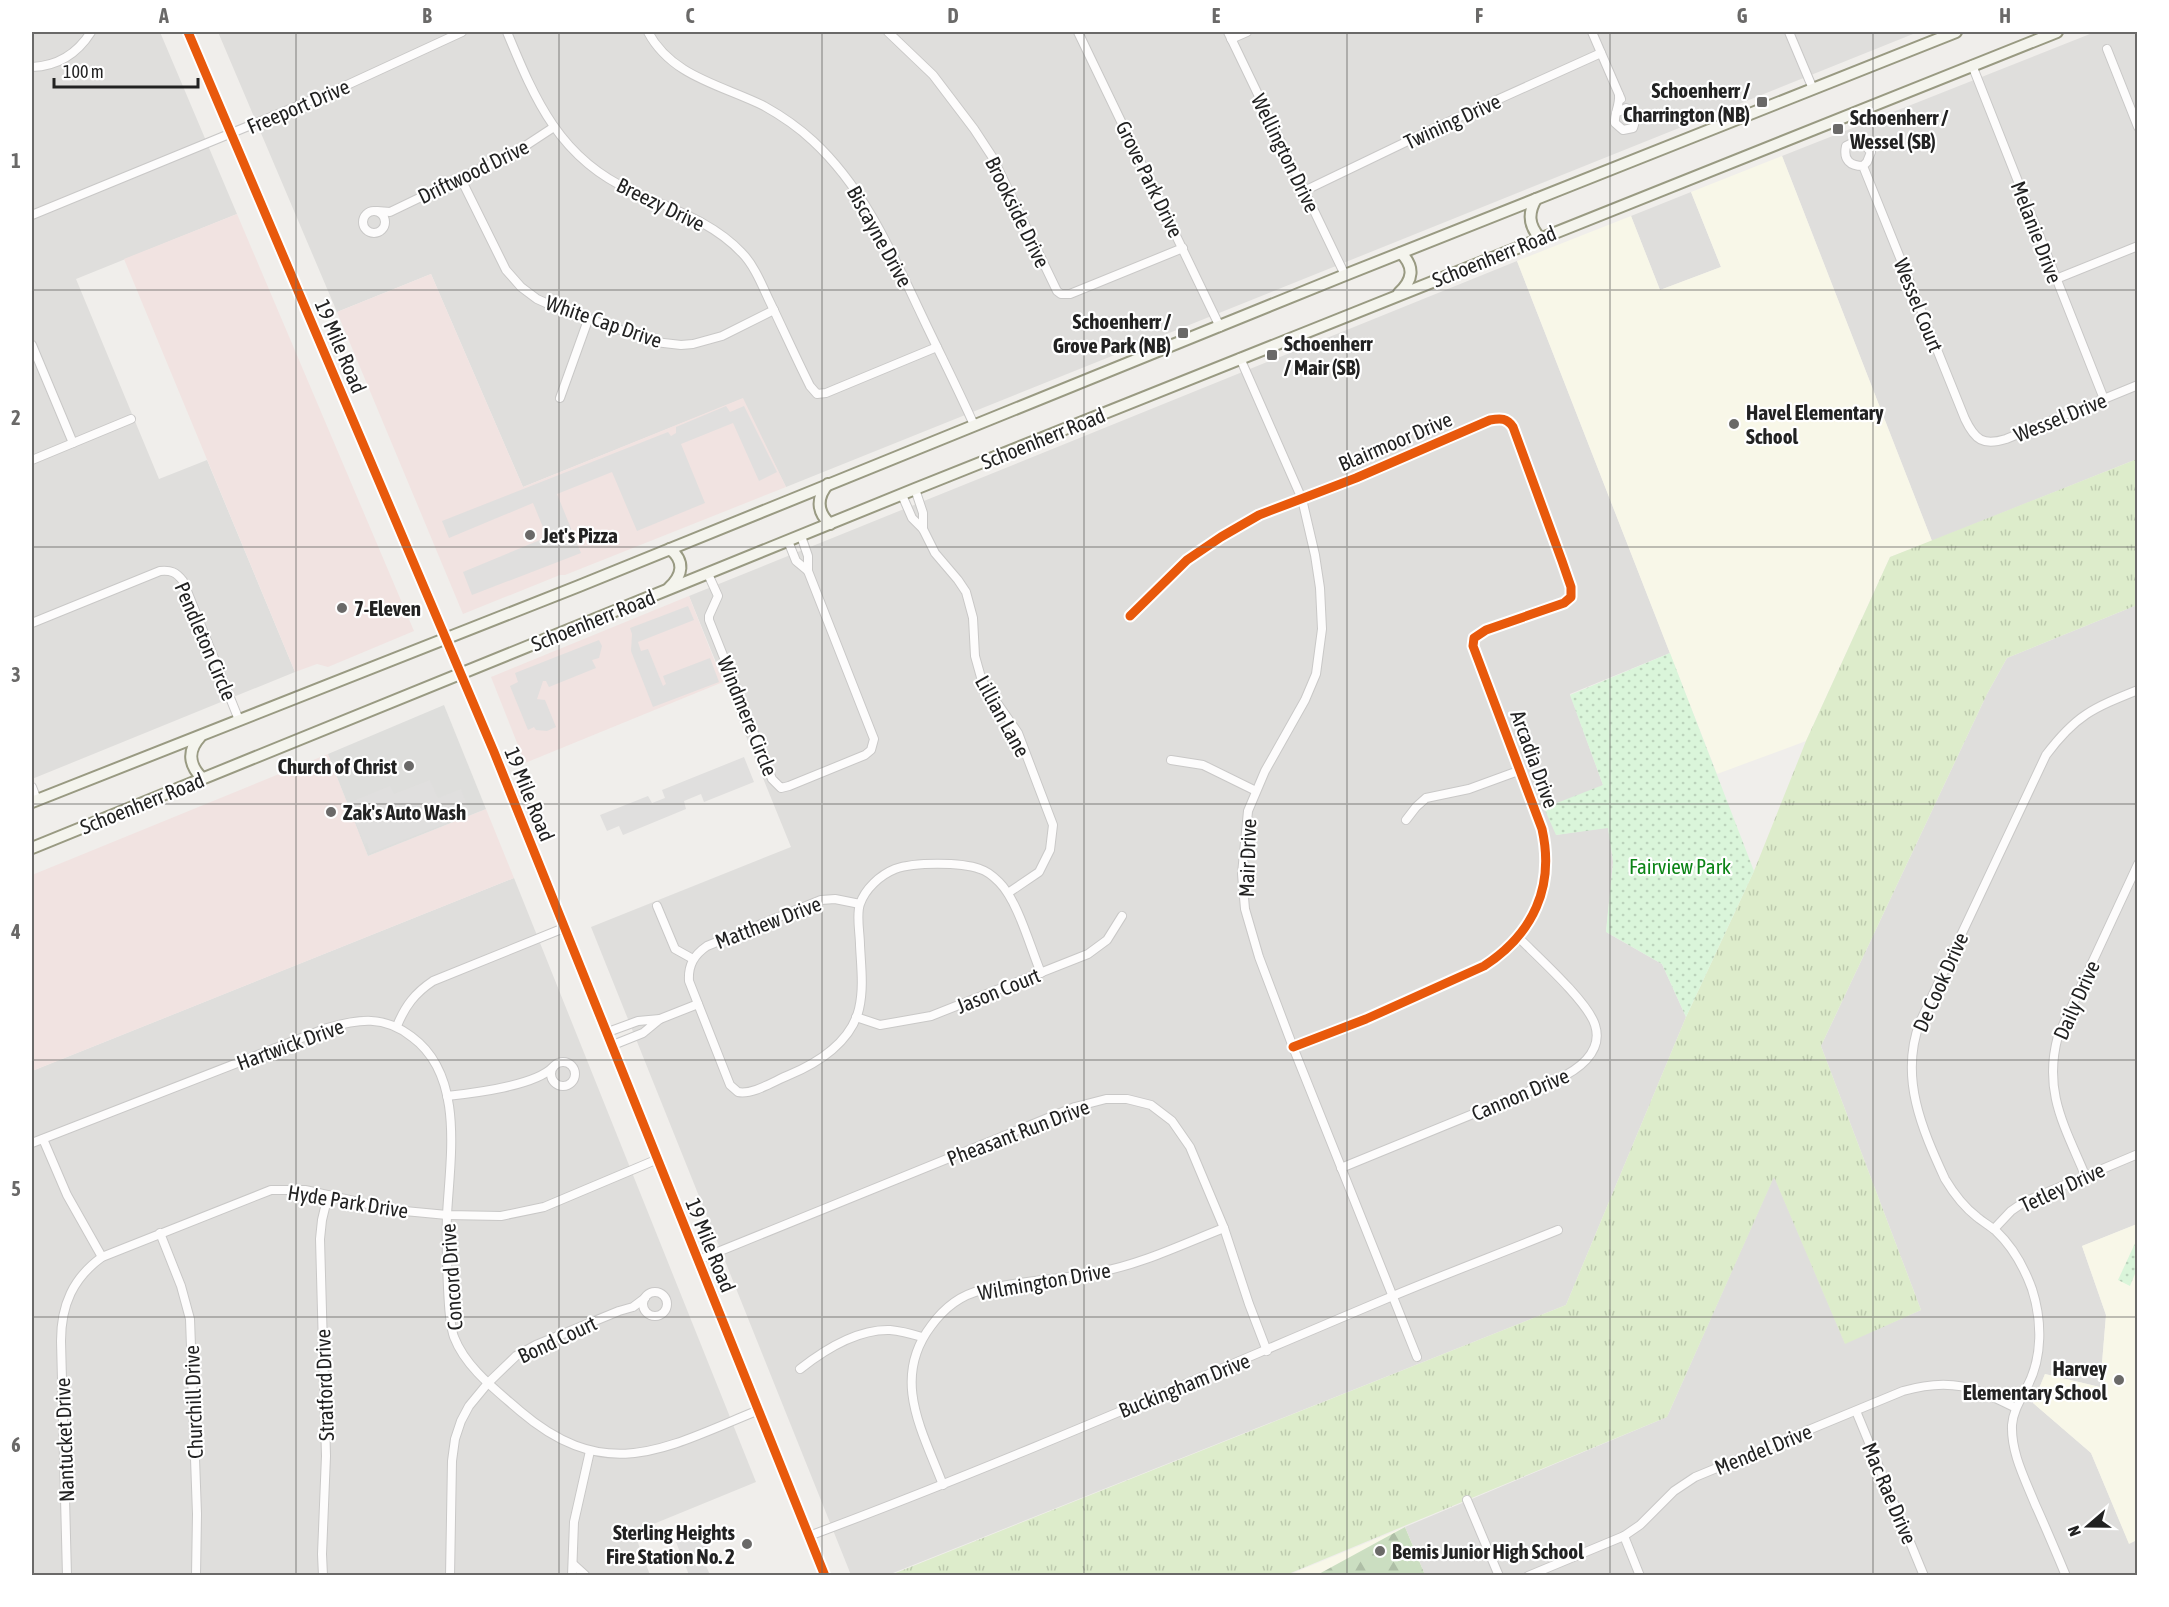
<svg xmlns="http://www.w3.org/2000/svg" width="2169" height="1607" font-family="'Asap Condensed',sans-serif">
<defs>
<pattern id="grass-tufts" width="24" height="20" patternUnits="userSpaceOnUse" patternTransform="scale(1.5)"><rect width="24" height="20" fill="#ddeccb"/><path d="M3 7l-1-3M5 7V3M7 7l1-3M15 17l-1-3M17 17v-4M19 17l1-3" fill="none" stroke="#bdcaae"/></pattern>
<pattern id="forest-firs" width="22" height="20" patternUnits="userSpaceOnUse" patternTransform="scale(1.5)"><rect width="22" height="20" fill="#cbdec1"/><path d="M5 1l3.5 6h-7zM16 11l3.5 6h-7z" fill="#aebea6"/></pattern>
<pattern id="park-dots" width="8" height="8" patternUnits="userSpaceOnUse" patternTransform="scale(1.5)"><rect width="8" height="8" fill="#daf5da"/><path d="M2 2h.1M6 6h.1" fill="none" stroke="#bbd2bb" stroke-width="1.8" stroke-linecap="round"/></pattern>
</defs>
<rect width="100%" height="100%" fill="#f0eeeb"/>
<g fill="#dfdedc">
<path d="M 32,32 L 160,32 L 237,214 L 76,279 L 159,479 L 207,460 L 295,672 L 32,779 Z"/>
<path d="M 218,32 L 1918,32 L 786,487 L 742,399 L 523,487 L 431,274 L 337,312 Z"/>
<path d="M 2095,32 L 2137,32 L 2137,459 L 1932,541 L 1782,156 Z"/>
<path d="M 1691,192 L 1721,267 L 1660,290 L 1631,216 Z"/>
<path d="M 1517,261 L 1670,653 L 1570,694 L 1603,785 L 1556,835 L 1608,827 L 1613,862 L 1606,932 L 1662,964 L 1686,1017 L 1566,1305 L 888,1575 L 851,1575 L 591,927 L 791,847 L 689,596 Z"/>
<path d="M 2137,605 L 2137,1224 L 2082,1246 L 2106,1315 L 2100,1387 L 2045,1374 L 2033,1403 L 2091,1453 L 2129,1543 L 2137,1540 L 2137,1575 L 1425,1575 L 1405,1527 L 1667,1417 L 1774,1176 L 1845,1343 L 1921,1310 L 1821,1046 L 1987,694 L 2007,658 Z"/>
<path d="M 514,878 L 756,1482 L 634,1532 L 650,1575 L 32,1576 L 32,1071 Z"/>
</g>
<g fill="#f1e3e1">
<path d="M 237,214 L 414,631 L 328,667 L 317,664 L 295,672 L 124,259 Z"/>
<path d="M 431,274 L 523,487 L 743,398 L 786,487 L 565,575 L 560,575 L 463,614 L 337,312 Z"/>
<path d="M 689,596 L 723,682 L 525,763 L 491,677 Z"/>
<path d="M 328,754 L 368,856 L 486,809 L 514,878 L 32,1071 L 32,875 Z"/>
</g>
<g fill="#f8f7e8">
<path d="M 1782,156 L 1932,541 L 1890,557 L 1806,741 L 1717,774 L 1517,261 L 1631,216 L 1660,290 L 1721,267 L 1691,192 Z"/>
<path d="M 2137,1224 L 2137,1540 L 2129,1544 L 2091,1453 L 2033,1403 L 2045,1374 L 2100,1387 L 2106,1315 L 2082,1246 Z"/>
<path d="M 1405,1527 L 1425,1575 L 1286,1576 Z"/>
</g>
<path fill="#dededc" d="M 444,705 L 486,809 L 368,856 L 328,754 Z"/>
<path fill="url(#grass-tufts)" d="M 2137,459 L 2137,605 L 2007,658 L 1987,694 L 1821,1046 L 1921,1310 L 1845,1344 L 1774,1177 L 1667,1417 L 1286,1575 L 888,1576 L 1566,1305 L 1686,1017 L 1754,871 L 1806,741 L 1890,557 Z"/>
<path fill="url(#forest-firs)" d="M 1405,1527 L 1425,1575 L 1317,1575 Z"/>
<g fill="url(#park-dots)">
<path d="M 1670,653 L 1754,871 L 1686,1017 L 1662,964 L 1606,932 L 1613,862 L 1608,828 L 1556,835 L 1544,808 L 1603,785 L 1570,695 Z"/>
<path d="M 2137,1239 L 2137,1269 L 2130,1286 L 2118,1280 Z"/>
</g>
<g fill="#e0dfde">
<path d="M 726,406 L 730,412 L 744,406 L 777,472 L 759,481 L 733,423 L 681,444 L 705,503 L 637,531 L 612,472 L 557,494 L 581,553 L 472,595 L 463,572 L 547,537 L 533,503 L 449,538 L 442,521 L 668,432 L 671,436 L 676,433 L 676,427 Z"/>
<path d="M 688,606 L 694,620 L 638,642 L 641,651 L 648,649 L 663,686 L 666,684 L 663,676 L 710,658 L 719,682 L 653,707 L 631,651 L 632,634 L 630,628 Z"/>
<path d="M 599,640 L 602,646 L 599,658 L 592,660 L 596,668 L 549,687 L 546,681 L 543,681 L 537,699 L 545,700 L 556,727 L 547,731 L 536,730 L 534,727 L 528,730 L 510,686 L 518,682 L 515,673 Z"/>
<path d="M 744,757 L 754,782 L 704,802 L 701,794 L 684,801 L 686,809 L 623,835 L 619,826 L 607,831 L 600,815 L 648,796 L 652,803 L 665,798 L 662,790 Z"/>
<path d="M 430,780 L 438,798 L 461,789 L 470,814 L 370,853 L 367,843 L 364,844 L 348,803 L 390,786 L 394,794 Z"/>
<path d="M 694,1535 L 695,1538 L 703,1535 L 709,1551 L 701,1554 L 710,1575 L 689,1575 L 676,1542 Z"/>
</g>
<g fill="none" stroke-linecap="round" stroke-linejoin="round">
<g stroke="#c9c8c7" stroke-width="10">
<g id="minor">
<path d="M 507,32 C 535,100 560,159 632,191 C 671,209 712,221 742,253 C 754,265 762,285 769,300 C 783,329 796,358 810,386 L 817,394 L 826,393 L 937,347"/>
<path d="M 648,32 C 672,77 722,85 764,106 C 782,116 798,127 813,141 C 865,189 893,255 923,318 C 940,354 958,389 974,425"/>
<path d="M 888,32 L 933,75 L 974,129 L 993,158 L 1057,291 L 1061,294 L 1070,294 L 1183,248"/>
<path d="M 1078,32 L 1220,327"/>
<path d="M 1228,32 L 1345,275"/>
<path d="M 1592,32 L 1621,99"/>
<path d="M 1789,32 L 1813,89"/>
<path d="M 1231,39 L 1247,32"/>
<path d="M 2107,49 L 2138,127"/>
<path d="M 1972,65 L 2104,399"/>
<path d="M 32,67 C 58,66 77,54 91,32"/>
<path d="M 1616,113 L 1626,108 L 1633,111 L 1636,118 L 1633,128 L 1623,130 L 1615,123 C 1614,114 1620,105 1619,95"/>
<path d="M 1863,166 C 1850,166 1843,160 1846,146 L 1854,142 L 1862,142 L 1871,152 L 1867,162 L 1863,166 L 1965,419 C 1975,440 1983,446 2006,439 L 2138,385"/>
<path d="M 460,177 L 506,270 L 521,287 L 537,299 L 557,308 L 655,342 L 681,345 L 693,344 L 722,336 L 774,310"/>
<path d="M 1304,191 L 1437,127 L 1601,53"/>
<circle cx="374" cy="222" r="11"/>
<path d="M 377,211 L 390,212 L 519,150 L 554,127"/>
<path d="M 32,215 L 334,91 L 462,32"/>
<path d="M 2056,279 L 2138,246"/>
<path d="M 32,345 L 73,443"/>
<path d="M 1240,358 L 1302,499 L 1315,555 L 1320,588 L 1322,629 L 1316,674 L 1305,700 L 1265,771 L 1248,811 L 1242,874 L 1245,909 L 1259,957 L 1293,1047 L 1417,1357"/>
<path d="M 560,398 L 588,320"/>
<path d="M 32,460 L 131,419"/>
<path d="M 915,489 L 923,513 L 923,529"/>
<path d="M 902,495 L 912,518 L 923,529 L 935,553 L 958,580 L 966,592 L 973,618 L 975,656 L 982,681 L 1018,733 L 1053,825 L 1050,850 L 1039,872 L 1008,893"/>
<path d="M 788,541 L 796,561 L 808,571 L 808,556 L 801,536"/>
<path d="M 708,574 L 718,596 L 709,616 L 709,620 L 772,779 L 781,788 L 789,786 L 865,755 L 871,750 L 874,739 L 808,571"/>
<path d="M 1130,616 L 1187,560 L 1221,537 L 1259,515 L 1356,478 L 1490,420 C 1501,418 1507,418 1513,427 L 1562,561 L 1571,587 L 1571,597 L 1564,603 L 1486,630 L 1474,638 L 1473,646 L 1542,829 C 1555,887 1533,934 1484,966 L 1366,1019 L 1293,1047"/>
<path d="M 32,623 L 160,571 C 171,570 176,572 183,581 L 239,720"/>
<path d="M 1171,760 L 1203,765 L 1256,791"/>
<path d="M 32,787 L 37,800"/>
<path d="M 1406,820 L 1416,807 L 1426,798 L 1469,789 L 1521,770"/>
<path d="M 860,904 L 835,899 L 821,900 L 707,946 C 694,955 688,965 689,981 L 730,1085 L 738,1092 C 753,1095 774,1081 789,1075 C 818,1063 851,1042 859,1009 C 864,988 861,966 860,945 C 860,933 856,915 860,904 C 865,889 880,875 895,869 C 914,862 961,862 980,869 C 987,871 994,877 999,882 C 1018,901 1030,947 1041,973"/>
<path d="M 657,906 L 675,949 L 693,959"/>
<path d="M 856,1017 L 880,1025 L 931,1016 L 1088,954 L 1107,940 L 1122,916"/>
<path d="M 660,1019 L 698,1004"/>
<path d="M 397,1026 C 405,1006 415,993 433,981 L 564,928"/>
<path d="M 608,1032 L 638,1021 L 660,1019 L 643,1033 L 613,1045"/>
<circle cx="563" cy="1074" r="12"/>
<path d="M 447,1096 C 474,1093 535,1086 553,1067"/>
<path d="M 43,1139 L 67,1195 L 102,1257"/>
<path d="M 32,1143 L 327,1028 C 359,1019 384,1015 412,1037 C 465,1076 450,1158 447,1215 C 446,1240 447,1264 448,1288 C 449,1304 449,1322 454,1337 C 466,1368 496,1390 520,1411 C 608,1486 667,1447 759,1410"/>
<path d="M 1341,1168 L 1556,1080 C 1576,1071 1604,1053 1595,1025 C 1588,1002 1538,957 1519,938"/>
<path d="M 2085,1175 C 2064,1125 2043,1091 2058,1036 L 2138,864"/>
<path d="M 1994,1229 L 2011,1211 L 2024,1202 L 2138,1154"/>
<path d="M 160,1233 L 181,1286 L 190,1319 L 197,1514 L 196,1576"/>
<path d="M 698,1260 L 1075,1107 L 1106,1099 L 1127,1099 L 1151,1105 L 1172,1121 L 1190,1147 L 1224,1228 L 1249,1304 L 1267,1351"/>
<circle cx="655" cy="1304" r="12"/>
<path d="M 800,1369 C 824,1350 857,1329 890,1330 C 901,1331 912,1334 922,1337"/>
<path d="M 1856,1411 L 1924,1576"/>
<path d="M 943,1485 C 922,1430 891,1379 931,1326 C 944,1308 960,1295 982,1290 C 1020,1280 1061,1280 1099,1272 C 1142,1264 1183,1244 1224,1228"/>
<path d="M 1467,1500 L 1499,1576"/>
<path d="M 809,1536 C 1002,1464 1191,1381 1381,1301 C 1440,1276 1499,1254 1558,1230"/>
<path d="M 1624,1536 L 1640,1576"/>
<path d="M 574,1565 L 585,1575"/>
<path d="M 67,1576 L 61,1341 C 61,1305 73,1278 102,1257 L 271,1190 L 305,1190 L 394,1210 L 447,1215 L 501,1216 L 544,1207 L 658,1159"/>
<path d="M 323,1576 L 322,1554 L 326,1456 L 320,1239 L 322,1220 L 328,1195"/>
<path d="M 450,1576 L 452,1461 L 455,1439 L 461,1421 L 469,1406 L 488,1383 L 516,1356 L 536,1345 L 619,1311 L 633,1307 L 645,1298"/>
<path d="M 572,1576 L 574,1522 L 590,1451"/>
<path d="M 1528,1576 L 1624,1536 L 1640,1525 L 1674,1491 L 1695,1477 L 1903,1391 C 1951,1377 1974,1387 2016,1408"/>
<path d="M 2066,1576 C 2056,1552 2046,1528 2035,1504 C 2025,1479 2011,1453 2012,1425 C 2013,1411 2021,1399 2027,1387 C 2043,1357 2042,1320 2032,1289 C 2024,1267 2013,1247 1996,1231 C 1990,1226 1983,1222 1977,1217 C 1964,1207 1954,1194 1945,1179 C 1922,1129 1899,1077 1920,1022 L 2046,755 C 2076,715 2093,708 2138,690"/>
</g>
</g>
<g stroke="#c9c8c7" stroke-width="12">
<path id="tertiary" d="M 188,32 L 494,752 L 825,1576"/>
</g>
<g stroke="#999a82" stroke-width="14">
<g id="secondary">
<path d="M 1536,199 C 1528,213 1528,225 1540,238"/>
<path d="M 1399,293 C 1413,280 1415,267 1401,253"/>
<path d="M 828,484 C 816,498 817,512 830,524"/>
<path d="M 669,588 C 683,575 685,561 670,549"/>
<path d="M 200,737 C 187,751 189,765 202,778"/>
<path d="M 32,802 L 579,586 L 1345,275 L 1956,32"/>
<path d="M 32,848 L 915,489 L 2057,32"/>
</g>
</g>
<use href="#minor" stroke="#fdfcfc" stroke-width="8"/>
<use href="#tertiary" stroke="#fdfcfc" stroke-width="9"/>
<use href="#secondary" stroke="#f4f4ed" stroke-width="10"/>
<g stroke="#fff" stroke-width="13">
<g id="cycleway">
<path d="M 188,32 L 494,752 L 825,1576"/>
<path d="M 1130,616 L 1187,560 L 1221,537 L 1259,515 L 1356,478 L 1490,420 C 1501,418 1507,418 1513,427 L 1562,561 L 1571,587 L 1571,597 L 1564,603 L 1486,630 L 1474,638 L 1473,646 L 1542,829 C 1555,887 1533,934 1484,966 L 1366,1019 L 1293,1047"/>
</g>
</g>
<use href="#cycleway" stroke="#e8590c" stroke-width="9"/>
</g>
<path fill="none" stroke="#6a6968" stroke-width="1.5" stroke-opacity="0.55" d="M 296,32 L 296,1576M 559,32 L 559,1576M 822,32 L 822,1576M 1084,32 L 1084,1576M 1347,32 L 1347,1576M 1610,32 L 1610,1576M 1873,32 L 1873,1576M 32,290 L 2138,290M 32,547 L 2138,547M 32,804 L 2138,804M 32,1060 L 2138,1060M 32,1317 L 2138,1317"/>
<g fill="#6a6968" stroke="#fff" stroke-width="2">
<rect x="1756" y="96" width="12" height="12" rx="3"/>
<rect x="1832" y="123" width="12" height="12" rx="3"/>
<rect x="1177" y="327" width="12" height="12" rx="3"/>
<rect x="1266" y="349" width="12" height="12" rx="3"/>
<circle cx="1734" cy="424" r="6"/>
<circle cx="530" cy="535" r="6"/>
<circle cx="342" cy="608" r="6"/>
<circle cx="409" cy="766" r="6"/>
<circle cx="331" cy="812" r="6"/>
<circle cx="2119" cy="1380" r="6"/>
<circle cx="747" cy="1544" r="6"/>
<circle cx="1380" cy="1551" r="6"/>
</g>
<g text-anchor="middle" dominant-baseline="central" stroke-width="4.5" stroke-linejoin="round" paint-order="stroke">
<g font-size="21" font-weight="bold" fill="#222" stroke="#fff" text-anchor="start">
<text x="1750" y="90" text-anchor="end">Schoenherr /<tspan x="1750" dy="24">Charrington (NB)</tspan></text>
<text x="1850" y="117">Schoenherr /<tspan x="1850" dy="24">Wessel (SB)</tspan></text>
<text x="1171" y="321" text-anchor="end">Schoenherr /<tspan x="1171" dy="24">Grove Park (NB)</tspan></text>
<text x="1284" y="343">Schoenherr<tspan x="1284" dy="24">/ Mair (SB)</tspan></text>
<text x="1746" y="412">Havel Elementary<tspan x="1746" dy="24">School</tspan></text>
<text x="542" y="535">Jet's Pizza</text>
<text x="354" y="608">7-Eleven</text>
<text x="397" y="766" text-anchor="end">Church of Christ</text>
<text x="343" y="812">Zak's Auto Wash</text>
<text x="2107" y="1368" text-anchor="end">Harvey<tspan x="2107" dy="24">Elementary School</tspan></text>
<text x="735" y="1532" text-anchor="end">Sterling Heights<tspan x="735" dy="24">Fire Station No. 2</tspan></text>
<text x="1392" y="1551">Bemis Junior High School</text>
</g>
<g font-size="21" fill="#222" stroke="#fff">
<text transform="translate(298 106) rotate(-23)">Freeport Drive</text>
<text transform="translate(1452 121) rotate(-25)">Twining Drive</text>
<text transform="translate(1286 153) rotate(64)">Wellington Drive</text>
<text transform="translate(473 171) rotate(-26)">Driftwood Drive</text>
<text transform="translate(1150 179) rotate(64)">Grove Park Drive</text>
<text transform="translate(661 204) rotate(26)">Breezy Drive</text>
<text transform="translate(1018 212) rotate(64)">Brookside Drive</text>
<text transform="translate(2037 232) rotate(69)">Melanie Drive</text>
<text transform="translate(880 236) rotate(61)">Biscayne Drive</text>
<text transform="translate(1494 256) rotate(-22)">Schoenherr Road</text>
<text transform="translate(1919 305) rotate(68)">Wessel Court</text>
<text transform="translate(604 321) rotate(19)">White Cap Drive</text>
<text transform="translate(341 346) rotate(67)">19 Mile Road</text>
<text transform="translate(2060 417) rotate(-22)">Wessel Drive</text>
<text transform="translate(1043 438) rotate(-22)">Schoenherr Road</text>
<text transform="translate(1395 441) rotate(-23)">Blairmoor Drive</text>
<text transform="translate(593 620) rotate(-22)">Schoenherr Road</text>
<text transform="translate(206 641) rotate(67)">Pendleton Circle</text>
<text transform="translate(748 716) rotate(68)">Windmere Circle</text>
<text transform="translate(1003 716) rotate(61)">Lillian Lane</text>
<text transform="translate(1535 759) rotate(70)">Arcadia Drive</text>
<text transform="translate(530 794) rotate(68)">19 Mile Road</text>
<text transform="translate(142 803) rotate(-22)">Schoenherr Road</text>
<text transform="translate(1247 858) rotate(-88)">Mair Drive</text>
<text transform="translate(768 922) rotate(-21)">Matthew Drive</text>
<text transform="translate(1940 982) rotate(-66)">De Cook Drive</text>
<text transform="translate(998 990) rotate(-22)">Jason Court</text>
<text transform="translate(2076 1000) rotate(-66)">Daily Drive</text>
<text transform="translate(290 1044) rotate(-20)">Hartwick Drive</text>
<text transform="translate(1520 1094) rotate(-23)">Cannon Drive</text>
<text transform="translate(1018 1132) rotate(-21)">Pheasant Run Drive</text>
<text transform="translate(2062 1187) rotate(-25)">Tetley Drive</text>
<text transform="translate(348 1201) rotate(9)">Hyde Park Drive</text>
<text transform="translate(711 1245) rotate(68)">19 Mile Road</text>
<text transform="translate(451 1277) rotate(-94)">Concord Drive</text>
<text transform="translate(1044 1281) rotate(-10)">Wilmington Drive</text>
<text transform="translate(557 1339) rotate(-25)">Bond Court</text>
<text transform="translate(324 1385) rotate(-92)">Stratford Drive</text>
<text transform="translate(1184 1385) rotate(-22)">Buckingham Drive</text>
<text transform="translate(193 1402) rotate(-92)">Churchill Drive</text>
<text transform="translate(64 1440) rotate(-92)">Nantucket Drive</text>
<text transform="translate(1763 1449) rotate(-22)">Mendel Drive</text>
<text transform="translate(1890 1493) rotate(67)">Mac Rae Drive</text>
</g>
<g font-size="21" fill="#0c8416" stroke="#fff">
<text x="1680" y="866">Fairview Park</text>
</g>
</g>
<rect width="2169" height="1607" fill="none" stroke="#ffffff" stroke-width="66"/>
<g transform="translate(2088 1526) rotate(250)" stroke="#ffffff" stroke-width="4.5" paint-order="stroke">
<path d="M0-4.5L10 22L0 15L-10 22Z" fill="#222222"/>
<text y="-9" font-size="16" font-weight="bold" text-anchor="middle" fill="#222222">N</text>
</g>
<path d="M54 78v9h144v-9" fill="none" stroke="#222222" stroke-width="3"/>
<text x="63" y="78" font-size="18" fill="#222222" stroke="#ffffff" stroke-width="4.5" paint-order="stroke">100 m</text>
<rect x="33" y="33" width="2103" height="1541" fill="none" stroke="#6a6968" stroke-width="2"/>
<g font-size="20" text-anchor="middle" font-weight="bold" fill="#6a6968">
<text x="164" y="23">A</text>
<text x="427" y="23">B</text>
<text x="690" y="23">C</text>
<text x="953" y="23">D</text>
<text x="1216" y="23">E</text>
<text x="1479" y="23">F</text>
<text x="1742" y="23">G</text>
<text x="2005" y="23">H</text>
<text x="16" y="168">1</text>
<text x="16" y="425">2</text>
<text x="16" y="682">3</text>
<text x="16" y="939">4</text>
<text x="16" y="1196">5</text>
<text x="16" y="1452">6</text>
</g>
</svg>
